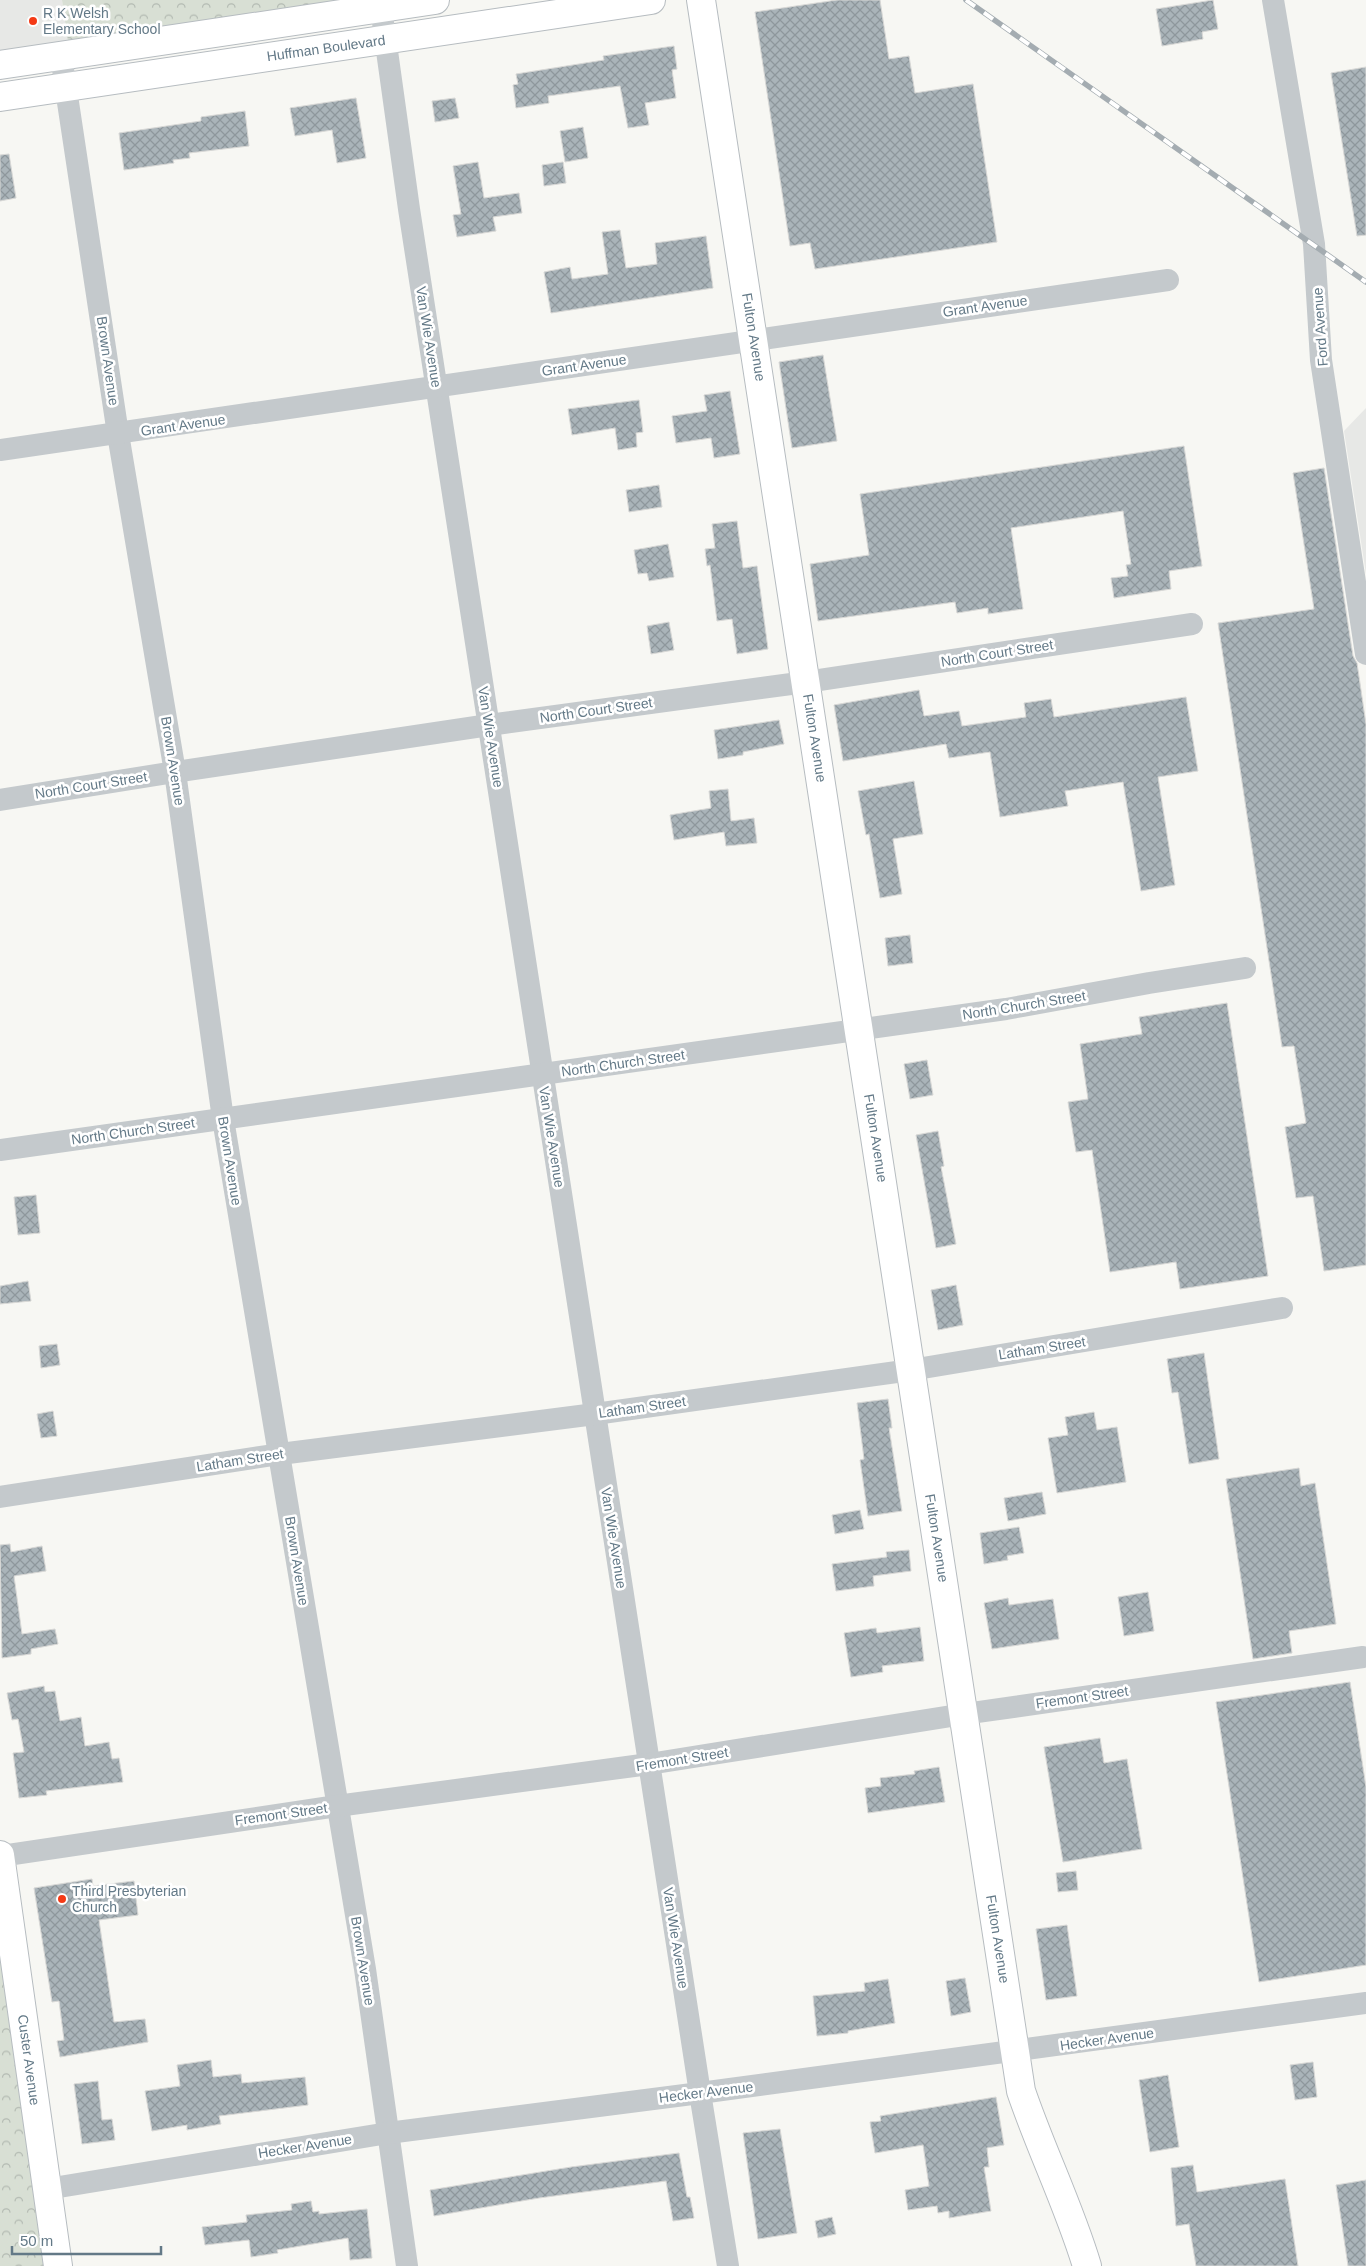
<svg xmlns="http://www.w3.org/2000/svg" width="1366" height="2266" font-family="Helvetica,sans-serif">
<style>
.built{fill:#e7e8e6}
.park{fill:url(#park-crowns)}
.building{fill:url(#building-cross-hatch);stroke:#d8d8d6}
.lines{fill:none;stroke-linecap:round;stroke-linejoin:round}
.secondary-casing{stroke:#b6bcc0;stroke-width:30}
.street{stroke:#c4c9cc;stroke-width:22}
.secondary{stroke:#fff;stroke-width:28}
.rail-casing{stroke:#a4acb1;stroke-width:5.5}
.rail{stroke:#fff;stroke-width:4;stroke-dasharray:11;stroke-linecap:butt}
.poi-dot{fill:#f43a16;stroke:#fff;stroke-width:2}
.labels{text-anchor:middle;stroke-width:5;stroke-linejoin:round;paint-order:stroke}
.poi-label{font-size:14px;fill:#637987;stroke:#fff;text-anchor:start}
.street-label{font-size:14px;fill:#637987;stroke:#fff}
</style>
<defs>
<pattern id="park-crowns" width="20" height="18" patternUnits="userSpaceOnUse" patternTransform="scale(1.25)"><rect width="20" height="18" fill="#d8dfd4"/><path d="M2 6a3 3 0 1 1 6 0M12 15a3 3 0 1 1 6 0" fill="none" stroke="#b3bab2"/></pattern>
<pattern id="building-cross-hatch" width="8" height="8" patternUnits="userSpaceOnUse" patternTransform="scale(1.25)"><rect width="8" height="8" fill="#aab4b9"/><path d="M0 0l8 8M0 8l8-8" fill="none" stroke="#8e979c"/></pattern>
</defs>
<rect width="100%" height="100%" fill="#f7f7f3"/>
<g class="built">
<polygon points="0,0 62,0 68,42 0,53"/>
<polygon points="1366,408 1366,574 1344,431"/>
</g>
<g class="park">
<polygon points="62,0 352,0 68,42"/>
<polygon points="0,1943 48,2266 0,2266"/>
</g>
<g class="building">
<polygon points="837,0 880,0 889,59 909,56 915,93 973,84 997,242 815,269 810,243 790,246 755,12"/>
<polygon points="1213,0 1218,29 1202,32 1203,39 1162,46 1156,9"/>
<polygon points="674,46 677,69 672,70 676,98 645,103 649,125 628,128 620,86 548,96 549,103 516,108 513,85 518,84 516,74 604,60 603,56"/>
<polygon points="1366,67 1366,235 1357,236 1331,73"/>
<polygon points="356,98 366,158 337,163 332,130 295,136 290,108"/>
<polygon points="455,98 459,118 435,122 432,101"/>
<polygon points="245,111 249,146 189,153 190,158 173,160 174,163 124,170 119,133 201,121 201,117"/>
<polygon points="583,127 588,158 565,162 560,131"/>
<polygon points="9,154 16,198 0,201 0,155"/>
<polygon points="478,162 484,198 519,193 522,213 493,217 496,231 457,237 453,215 461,214 453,166"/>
<polygon points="563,162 566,183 544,186 542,165"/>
<polygon points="620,230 626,268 657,264 655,243 706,236 713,288 551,313 544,272 570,267 572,279 608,274 602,232"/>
<polygon points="823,355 837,441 792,448 779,362"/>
<polygon points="730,391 740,454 714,458 711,438 676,443 672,416 707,411 704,395"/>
<polygon points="639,400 643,432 636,433 637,447 618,450 615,428 572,435 568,409"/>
<polygon points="1184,446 1202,566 1169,571 1171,589 1114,598 1111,578 1128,576 1126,565 1131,564 1123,511 1011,528 1023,609 988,614 988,608 957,613 955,602 818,621 810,564 869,555 860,494"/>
<polygon points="1324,468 1353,656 1357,663 1366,724 1366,1265 1324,1271 1313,1196 1296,1198 1285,1127 1306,1123 1294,1046 1282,1047 1218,623 1314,609 1293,473"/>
<polygon points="659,485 662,507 629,512 626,490"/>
<polygon points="737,521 743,568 757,566 768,649 737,654 732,619 717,621 710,565 707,566 705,549 715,548 712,524"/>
<polygon points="668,544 674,577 649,581 647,573 638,574 634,550"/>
<polygon points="669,622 674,650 651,654 647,626"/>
<polygon points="919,690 924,716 959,711 962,726 1026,717 1024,703 1051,699 1054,717 1186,697 1198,771 1158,777 1175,885 1141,891 1123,782 1065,791 1068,806 1000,817 990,752 949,758 946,744 843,761 834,705"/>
<polygon points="779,720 784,744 743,752 743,755 718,759 714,730"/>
<polygon points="914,781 923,834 893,839 902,894 880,898 869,834 866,835 858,791"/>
<polygon points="728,789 731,821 754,818 757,843 726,846 724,832 674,840 670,815 711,808 709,791"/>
<polygon points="910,935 913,963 888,966 885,938"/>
<polygon points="1227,1003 1268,1276 1180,1289 1176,1262 1110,1272 1092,1150 1076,1152 1068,1102 1088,1099 1080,1044 1142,1034 1139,1017"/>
<polygon points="927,1060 933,1095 910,1099 904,1064"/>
<polygon points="938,1131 944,1166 941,1167 956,1244 936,1248 916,1135"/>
<polygon points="36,1195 40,1233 18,1235 14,1197"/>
<polygon points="28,1281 31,1301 0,1304 0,1286"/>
<polygon points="956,1285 963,1325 938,1330 931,1290"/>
<polygon points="57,1344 60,1365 41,1368 39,1346"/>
<polygon points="1204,1353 1219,1459 1189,1464 1178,1392 1172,1393 1167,1359"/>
<polygon points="888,1399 892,1428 889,1428 902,1511 868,1516 860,1460 864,1459 857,1403"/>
<polygon points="53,1411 57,1436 41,1438 37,1414"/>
<polygon points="1094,1412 1097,1430 1117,1427 1126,1482 1057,1493 1048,1438 1068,1435 1065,1417"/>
<polygon points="1299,1468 1301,1486 1315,1483 1336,1624 1289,1631 1292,1653 1253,1659 1226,1479"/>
<polygon points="1042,1492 1046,1514 1008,1521 1004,1498"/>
<polygon points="860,1510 864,1529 835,1534 832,1515"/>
<polygon points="1019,1527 1024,1553 1007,1556 1008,1560 984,1564 980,1533"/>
<polygon points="10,1544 11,1552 42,1546 46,1571 14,1576 22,1634 55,1629 58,1644 31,1649 31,1654 2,1658 0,1545"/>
<polygon points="909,1550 911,1571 873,1576 874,1586 836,1591 832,1564 887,1557 886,1552"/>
<polygon points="1148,1592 1154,1631 1124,1636 1118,1597"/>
<polygon points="1008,1598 1009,1605 1053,1599 1059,1639 992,1649 984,1603"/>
<polygon points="920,1627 924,1661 882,1666 883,1672 851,1677 844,1633 876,1628 877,1633"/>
<polygon points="1350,1682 1366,1787 1366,1965 1259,1982 1216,1702"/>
<polygon points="44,1686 45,1692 55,1691 60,1721 81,1717 85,1746 109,1742 112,1759 119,1758 123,1782 46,1791 47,1795 19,1798 13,1753 24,1752 18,1719 12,1720 7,1693"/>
<polygon points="1100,1738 1104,1763 1127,1759 1142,1849 1063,1862 1044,1747"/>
<polygon points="939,1767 945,1802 868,1813 865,1788 881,1786 880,1778 915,1774 914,1771"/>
<polygon points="1076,1871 1078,1890 1058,1892 1056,1873"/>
<polygon points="92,1879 93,1886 134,1881 138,1915 99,1920 114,2022 145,2019 148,2042 60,2057 57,2041 64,2040 59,2001 52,2002 34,1888"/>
<polygon points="1067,1925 1077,1996 1046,2000 1036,1929"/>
<polygon points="965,1978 971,2012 951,2016 946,1981"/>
<polygon points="888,1979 895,2023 848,2031 848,2033 817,2036 813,1996 865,1991 864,1983"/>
<polygon points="211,2060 213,2077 241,2074 242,2083 305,2077 308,2105 219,2116 221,2124 187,2130 187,2125 152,2131 145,2091 180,2086 177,2065"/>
<polygon points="1313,2062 1317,2097 1295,2100 1290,2065"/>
<polygon points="1168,2075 1179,2147 1150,2152 1139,2080"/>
<polygon points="98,2081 102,2120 112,2119 115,2140 82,2144 74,2084"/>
<polygon points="996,2097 1004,2145 987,2148 989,2167 984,2167 991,2211 949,2218 949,2211 938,2213 937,2206 908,2210 905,2190 929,2186 923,2145 875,2153 870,2122 881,2121 880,2116"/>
<polygon points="780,2129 797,2233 758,2239 743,2133"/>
<polygon points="679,2153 687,2197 690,2197 694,2218 673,2221 666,2181 539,2198 434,2216 430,2190 571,2167"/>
<polygon points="1193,2165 1197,2192 1285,2179 1298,2266 1196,2266 1189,2224 1176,2226 1171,2168"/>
<polygon points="1366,2180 1366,2266 1348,2266 1336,2185"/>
<polygon points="311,2201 313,2212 319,2211 319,2214 367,2209 372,2258 350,2260 348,2238 277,2250 278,2253 251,2257 249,2240 205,2245 202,2227 247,2222 246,2215 292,2210 291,2204"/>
<polygon points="832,2217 836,2234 818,2238 815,2221"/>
</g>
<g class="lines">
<g class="secondary-casing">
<g id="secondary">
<path d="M 701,0 L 1021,2091 C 1041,2150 1069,2206 1087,2266"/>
<polyline points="0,65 435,0"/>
<polyline points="0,97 651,0"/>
<polyline points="0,1855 58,2266"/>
</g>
</g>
<g class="street">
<polyline points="1273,0 1314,244 1321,360 1366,654"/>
<polyline points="381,8 409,209 700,2093 728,2266"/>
<polyline points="61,56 118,434 175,772 223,1119 365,1969 407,2266"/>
<polyline points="0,450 1168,280"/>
<polyline points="0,800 175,772 489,725 806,682 1192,624"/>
<polyline points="0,1150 1006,1009 1149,983 1245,968"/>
<polyline points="0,1497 280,1454 595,1414 911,1370 1282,1308"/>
<polyline points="0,1856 337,1806 649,1764 964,1714 1363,1657"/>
<polyline points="47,2189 388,2133 700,2093 1366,2003"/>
</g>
<use href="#secondary" class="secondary"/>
<g class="rail-casing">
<polyline id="rail" points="966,0 1366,282"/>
</g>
<use href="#rail" class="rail"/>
</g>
<g class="poi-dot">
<circle cx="33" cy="21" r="5"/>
<circle cx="62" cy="1899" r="5"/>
</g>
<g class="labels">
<g class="poi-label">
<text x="43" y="18">R K Welsh<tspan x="43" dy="16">Elementary School</tspan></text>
<text x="72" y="1896">Third Presbyterian<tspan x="72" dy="16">Church</tspan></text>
</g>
<g class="street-label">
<text transform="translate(326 48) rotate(-8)" y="5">Huffman Boulevard</text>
<text transform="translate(985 306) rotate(-8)" y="5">Grant Avenue</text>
<text transform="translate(1320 327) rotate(-94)" y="5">Ford Avenue</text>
<text transform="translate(429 337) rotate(81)" y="5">Van Wie Avenue</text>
<text transform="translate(754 337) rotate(81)" y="5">Fulton Avenue</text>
<text transform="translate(108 361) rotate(82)" y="5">Brown Avenue</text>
<text transform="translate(584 365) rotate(-8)" y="5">Grant Avenue</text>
<text transform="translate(183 425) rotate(-8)" y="5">Grant Avenue</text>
<text transform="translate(997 653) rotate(-9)" y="5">North Court Street</text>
<text transform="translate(596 710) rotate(-8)" y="5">North Court Street</text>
<text transform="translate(491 737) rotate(81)" y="5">Van Wie Avenue</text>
<text transform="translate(815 738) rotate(81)" y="5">Fulton Avenue</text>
<text transform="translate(173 761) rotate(81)" y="5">Brown Avenue</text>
<text transform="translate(91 785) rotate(-9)" y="5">North Court Street</text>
<text transform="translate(1024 1005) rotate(-9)" y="5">North Church Street</text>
<text transform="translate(623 1063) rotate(-8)" y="5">North Church Street</text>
<text transform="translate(133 1131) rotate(-8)" y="5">North Church Street</text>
<text transform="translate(552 1137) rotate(81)" y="5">Van Wie Avenue</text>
<text transform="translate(876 1138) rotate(81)" y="5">Fulton Avenue</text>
<text transform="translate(230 1161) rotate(81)" y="5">Brown Avenue</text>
<text transform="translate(1042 1348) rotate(-9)" y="5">Latham Street</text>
<text transform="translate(642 1407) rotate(-8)" y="5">Latham Street</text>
<text transform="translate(240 1460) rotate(-9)" y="5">Latham Street</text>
<text transform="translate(614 1538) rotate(81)" y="5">Van Wie Avenue</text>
<text transform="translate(937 1538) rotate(81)" y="5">Fulton Avenue</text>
<text transform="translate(297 1561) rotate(81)" y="5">Brown Avenue</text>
<text transform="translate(1082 1697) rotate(-8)" y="5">Fremont Street</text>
<text transform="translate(682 1759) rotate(-9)" y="5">Fremont Street</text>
<text transform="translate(281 1814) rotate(-8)" y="5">Fremont Street</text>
<text transform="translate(676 1938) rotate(81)" y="5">Van Wie Avenue</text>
<text transform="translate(998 1939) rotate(81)" y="5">Fulton Avenue</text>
<text transform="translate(363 1961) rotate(81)" y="5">Brown Avenue</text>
<text transform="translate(1107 2039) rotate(-8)" y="5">Hecker Avenue</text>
<text transform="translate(29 2060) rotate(82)" y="5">Custer Avenue</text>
<text transform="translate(706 2092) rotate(-7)" y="5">Hecker Avenue</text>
<text transform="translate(305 2146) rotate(-9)" y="5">Hecker Avenue</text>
</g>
</g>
<path d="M12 2246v8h149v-8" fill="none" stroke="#637987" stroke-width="2.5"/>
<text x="20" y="2246" font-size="15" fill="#637987" stroke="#ffffff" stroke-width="4" paint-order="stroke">50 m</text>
</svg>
